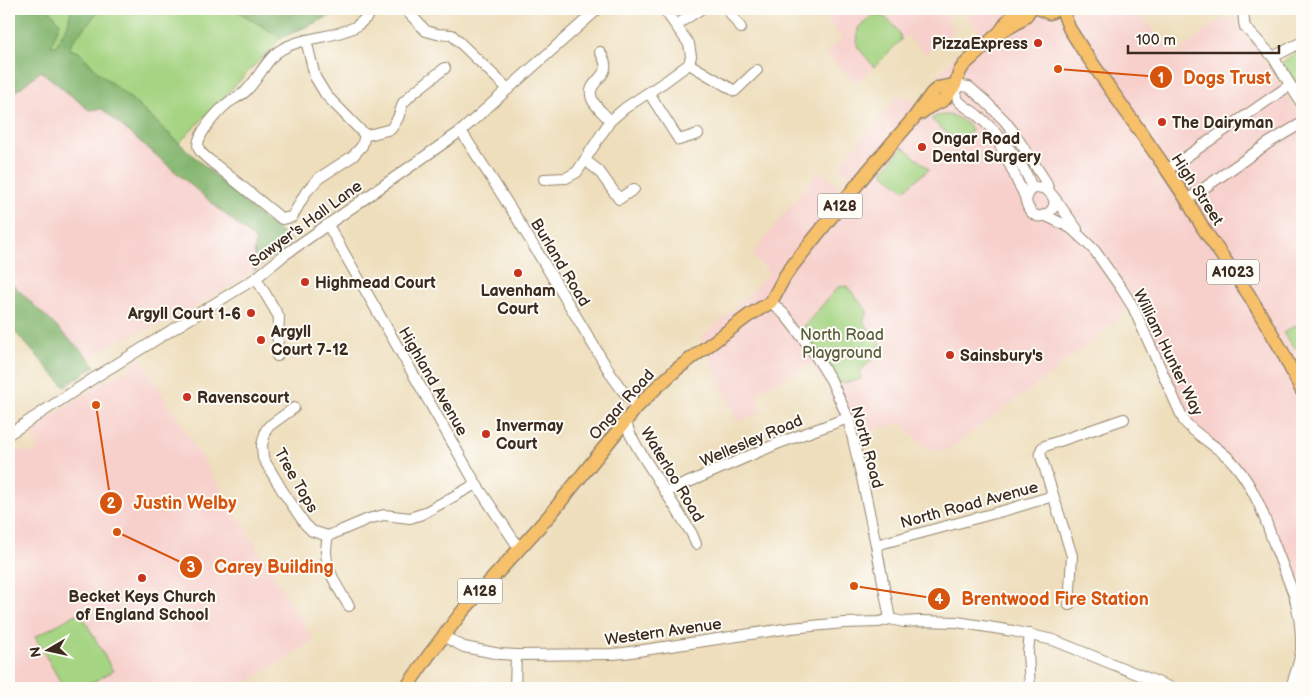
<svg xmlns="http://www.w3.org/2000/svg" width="1311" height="697" font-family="'Balsamiq Sans',sans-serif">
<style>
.built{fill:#f7d0cc}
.green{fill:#a5d482;stroke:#707f50}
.forest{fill:#84b670;stroke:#607047}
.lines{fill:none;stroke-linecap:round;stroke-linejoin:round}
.minor-casing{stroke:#94846d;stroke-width:12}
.major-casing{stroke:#94846d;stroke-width:15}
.minor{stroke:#fff;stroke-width:10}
.major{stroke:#f7c06b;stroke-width:12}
.poi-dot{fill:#c8321e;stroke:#fdfcf7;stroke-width:2}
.labels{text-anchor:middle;stroke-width:4;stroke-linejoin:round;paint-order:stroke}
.shield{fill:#fdfcf7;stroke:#75695f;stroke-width:1}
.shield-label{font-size:15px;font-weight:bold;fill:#3b2a1e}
.poi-label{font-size:16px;font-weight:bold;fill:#3b2a1e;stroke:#fdfcf7;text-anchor:start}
.street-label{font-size:16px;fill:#3b2a1e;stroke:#fdfcf7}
.park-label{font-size:16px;fill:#5b5d3c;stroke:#fdfcf7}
.leader{fill:none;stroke:#d7540e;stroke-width:2}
.callout-dot{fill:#d7540e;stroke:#fdfcf7;stroke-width:2}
.mark-label{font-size:15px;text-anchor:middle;font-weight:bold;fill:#fff}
.callout-label{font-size:18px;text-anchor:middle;font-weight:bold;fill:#d7540e;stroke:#fdfcf7;stroke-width:4;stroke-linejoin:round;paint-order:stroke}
</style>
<rect width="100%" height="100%" fill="#fdfcf7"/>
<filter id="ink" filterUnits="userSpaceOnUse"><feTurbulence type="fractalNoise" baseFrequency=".02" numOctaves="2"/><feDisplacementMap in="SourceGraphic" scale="10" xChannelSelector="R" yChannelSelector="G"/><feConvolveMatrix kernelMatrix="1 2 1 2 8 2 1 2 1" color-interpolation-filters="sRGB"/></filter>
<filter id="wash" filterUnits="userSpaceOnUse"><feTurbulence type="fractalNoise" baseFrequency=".0096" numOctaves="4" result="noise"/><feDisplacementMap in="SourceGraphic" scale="20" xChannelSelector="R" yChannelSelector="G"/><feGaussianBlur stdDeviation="1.12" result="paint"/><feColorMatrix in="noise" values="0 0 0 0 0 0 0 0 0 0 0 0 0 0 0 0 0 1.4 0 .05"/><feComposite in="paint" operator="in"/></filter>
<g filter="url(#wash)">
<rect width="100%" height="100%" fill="#eedebc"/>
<g class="built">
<polygon points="819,9 954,9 946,21 955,31 925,54 907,35 857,83 825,53 843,39"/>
<polygon points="962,9 1138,9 1162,43 1176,54 1215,23 1225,19 1236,19 1302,118 1302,592 1294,595 1274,542 1235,467 1192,431 1132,305 1095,340 1058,367 1053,373 949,449 942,451 934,450 923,446 901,423 848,436 825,386 811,365 757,391 762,412 737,422 700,338 730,313 769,273 752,255 819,170 849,194 858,183 839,166 899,94 912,99 915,103 938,84 937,77 947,64 980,33"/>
<polygon points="36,52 255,240 254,271 180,317 119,340 89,358 9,281 9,78"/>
<polygon points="137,352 314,641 238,688 9,688 9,448 32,453 39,449 33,434 35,429 42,422 116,374 123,371 129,371"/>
</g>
<g class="green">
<polygon points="9,9 346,9 281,38 179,143 131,99 99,73 79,52 34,41"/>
<path d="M 872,15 C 876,15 881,15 884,17 C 891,21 901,33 901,40 L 874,67 L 857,46 L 858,28 Z"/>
<polygon points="1302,48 1302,91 1282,63 1293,54"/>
<path d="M 944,115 C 957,115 964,121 973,130 L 958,143 L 931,119 L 937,116 Z"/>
<polygon points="903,147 929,169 904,190 882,172"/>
<polygon points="847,286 868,312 863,321 884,348 860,371 861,379 845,383 831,380 799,332 838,287"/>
<polygon points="1302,322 1302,349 1293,347 1283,333"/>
<polygon points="80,612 113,671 83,688 64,688 35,637"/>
</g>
<g class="forest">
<polygon points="9,9 49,9 60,23 51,45 56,46 68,24 71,9 101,9 72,42 69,49 79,52 99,73 131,99 258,215 292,241 254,271 255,240 253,238 102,109 89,110 41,71 9,97"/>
<polygon points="231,9 339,9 338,12 281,38 234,9"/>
<polygon points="9,281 89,358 95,366 65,387 9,325"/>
</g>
</g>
<g filter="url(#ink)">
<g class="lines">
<g class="minor-casing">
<g id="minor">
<path d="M 375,9 C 368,15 363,22 355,27 C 331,39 302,36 279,51 C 267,58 256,83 245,92 C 240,96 234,99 229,102 C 220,109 193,137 199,149 C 201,154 208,159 212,162 L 282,219 L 292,217 L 306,192 L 319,178 L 353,156 L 362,146 L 365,135 L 372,134 L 391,129 L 398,118 L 403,103 L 413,93 L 445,68"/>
<polyline points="405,9 426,31 437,34 452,35 508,89"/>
<polyline points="727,9 741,28"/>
<polyline points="1243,9 1244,22 1245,27 1273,57 1302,104"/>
<polyline points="676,25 701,9"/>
<polyline points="306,40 315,77 326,95 365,135"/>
<path d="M 600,52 C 618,78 584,79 592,99 C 595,107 605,114 610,121"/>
<polyline points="1273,57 1302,42"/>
<polyline points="689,64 735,91 757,70"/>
<polyline points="649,93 679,140 698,134"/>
<polyline points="461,131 515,215 612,376 622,390 637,407"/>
<path d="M 1000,145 C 1006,157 1013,170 1018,183 C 1021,188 1025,195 1026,201 C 1028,211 1036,221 1047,214 C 1070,200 1032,170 1026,201"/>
<polyline points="585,160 599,171 619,199 634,189"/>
<polyline points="1167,170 1290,85"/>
<polyline points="544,179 566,178 577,172 610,121 625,108 666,81 689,64 691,56 689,44 664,9"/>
<path d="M 1031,190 C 1032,171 992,127 977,115 C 972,110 962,106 958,100 C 956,96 956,89 955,85 L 969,87 L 985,101 L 1004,120 L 1012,130 L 1035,165 L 1046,182 L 1049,191"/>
<polyline points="1053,196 1077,229"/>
<polyline points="1187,200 1270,142 1302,123"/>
<path d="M 1044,215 L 1065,225 L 1072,229 L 1086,242 L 1095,251 L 1121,288 L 1133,307 L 1184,421 C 1199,439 1221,447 1236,466 C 1254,488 1264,515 1273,541 C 1280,559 1287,577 1294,595 C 1299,613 1302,632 1301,650 C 1300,663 1294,676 1291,688"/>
<polyline points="328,225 476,484 519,548"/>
<polyline points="256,278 279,317 277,356"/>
<polyline points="771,302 786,316 812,350 831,380 848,418 862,478 876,545 890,619"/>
<polyline points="294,408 269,426 266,430 262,445 263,458 282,490 305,524 312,531 328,536"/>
<polyline points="625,420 630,434 639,450 692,534 696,544"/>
<polyline points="9,434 94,378 256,278 283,256 461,131 598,9"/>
<polyline points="666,492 779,443 848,418"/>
<polyline points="876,545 1010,509 1053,496"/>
<polyline points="1069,605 1072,556 1040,453 1042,448 1045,446 1124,419"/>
<path d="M 349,606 C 339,590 327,572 326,552 C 326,547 327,541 328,536 L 368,519 L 384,515 L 410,518 L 422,514 L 476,484"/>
<polyline points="1030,634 1028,652 1030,688"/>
<polyline points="443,636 464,647 500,654 516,655 612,654 624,653 791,628 844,623 879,622 890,619 904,622 919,621 957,622 1013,631 1053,640 1172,688"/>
<polyline points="515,688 516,655"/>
</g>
</g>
<g class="major-casing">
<g id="major">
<polyline points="1040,9 1049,13 1059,9"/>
<polyline points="1062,9 1069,28 1083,50 1167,170 1187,200 1203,228 1249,295 1281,349 1302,391"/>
<path d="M 1004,30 C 1014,25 1026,19 1030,9"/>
<polyline points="921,113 929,107 944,100 955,85 960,71 964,65 1000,32 1009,19 1020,9"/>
<polyline points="406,688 429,655 462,612 549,516 637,407 656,388 677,369 748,316 771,302 785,276 793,265 868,171 913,119 932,93 938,88 955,85"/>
</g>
</g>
<use href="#minor" class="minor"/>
<use href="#major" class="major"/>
</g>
</g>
<g class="poi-dot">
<circle cx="1038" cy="43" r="5"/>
<circle cx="1162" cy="122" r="5"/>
<circle cx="922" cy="147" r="5"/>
<circle cx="518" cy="273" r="5"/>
<circle cx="305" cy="282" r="5"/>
<circle cx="251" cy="313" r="5"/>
<circle cx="261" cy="340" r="5"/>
<circle cx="950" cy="355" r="5"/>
<circle cx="187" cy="397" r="5"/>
<circle cx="486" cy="434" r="5"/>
<circle cx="142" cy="578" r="5"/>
</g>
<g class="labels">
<g class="shield">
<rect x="817.5" y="193.5" width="45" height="25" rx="4"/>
<rect x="1207" y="259.5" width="52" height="25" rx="4"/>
<rect x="457.5" y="578.5" width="45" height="25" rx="4"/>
</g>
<g class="shield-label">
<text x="840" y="211">A128</text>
<text x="1233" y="277">A1023</text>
<text x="480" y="596">A128</text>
</g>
<g class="poi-label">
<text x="1028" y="49" text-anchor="end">PizzaExpress</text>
<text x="1172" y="128">The Dairyman</text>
<text x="932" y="144">Ongar Road<tspan x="932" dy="18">Dental Surgery</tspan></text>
<text x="315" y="288">Highmead Court</text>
<text x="518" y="296" text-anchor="middle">Lavenham<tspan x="518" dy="18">Court</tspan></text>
<text x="241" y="319" text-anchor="end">Argyll Court 1-6</text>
<text x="271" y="337">Argyll<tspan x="271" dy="18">Court 7-12</tspan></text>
<text x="960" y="361">Sainsbury's</text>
<text x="197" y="403">Ravenscourt</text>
<text x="496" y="431">Invermay<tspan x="496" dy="18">Court</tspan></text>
<text x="142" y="602" text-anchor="middle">Becket Keys Church<tspan x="142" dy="18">of England School</tspan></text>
</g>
<g class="street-label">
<text transform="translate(1198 189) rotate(57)" y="6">High Street</text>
<text transform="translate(305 223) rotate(-36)" y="6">Sawyer's Hall Lane</text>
<text transform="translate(561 262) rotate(59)" y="6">Burland Road</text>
<text transform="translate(1169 352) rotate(64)" y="6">William Hunter Way</text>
<text transform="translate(434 381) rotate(60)" y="6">Highland Avenue</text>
<text transform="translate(621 404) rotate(-48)" y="6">Ongar Road</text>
<text transform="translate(751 440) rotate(-23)" y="6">Wellesley Road</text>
<text transform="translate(868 447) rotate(75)" y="6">North Road</text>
<text transform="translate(673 474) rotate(59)" y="6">Waterloo Road</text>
<text transform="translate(297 480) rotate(60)" y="6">Tree Tops</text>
<text transform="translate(969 504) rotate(-15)" y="6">North Road Avenue</text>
<text transform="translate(663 631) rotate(-8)" y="6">Western Avenue</text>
</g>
<g class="park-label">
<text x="842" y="340">North Road<tspan x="842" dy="18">Playground</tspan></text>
</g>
</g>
<path class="leader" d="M1058 69L1161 77M96 405L111 503M117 532L191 567M854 586L939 599"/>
<g class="callout-dot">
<circle cx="1058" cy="69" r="5"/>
<circle cx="96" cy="405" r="5"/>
<circle cx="117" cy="532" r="5"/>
<circle cx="854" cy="586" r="5"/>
<circle cx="1161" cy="77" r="12"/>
<circle cx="111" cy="503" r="12"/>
<circle cx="191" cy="567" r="12"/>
<circle cx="939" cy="599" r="12"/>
</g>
<g class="mark-label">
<text x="1161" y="83">1</text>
<text x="111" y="508">2</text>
<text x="191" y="572">3</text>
<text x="939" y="604">4</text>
</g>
<g class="callout-label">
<text x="1227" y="84">Dogs Trust</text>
<text x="185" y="509">Justin Welby</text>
<text x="274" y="573">Carey Building</text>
<text x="1055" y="605">Brentwood Fire Station</text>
</g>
<rect width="1311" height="697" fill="none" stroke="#fdfcf7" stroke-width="30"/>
<g transform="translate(48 650) rotate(261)" stroke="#fdfcf7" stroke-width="4" paint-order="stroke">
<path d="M0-4L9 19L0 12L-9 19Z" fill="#3b2a1e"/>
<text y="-8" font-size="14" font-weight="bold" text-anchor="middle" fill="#3b2a1e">N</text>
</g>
<path d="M1128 45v8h151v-8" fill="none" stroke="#3b2a1e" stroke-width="2.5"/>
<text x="1136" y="45" font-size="15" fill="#3b2a1e" stroke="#fdfcf7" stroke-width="4" paint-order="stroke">100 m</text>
</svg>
